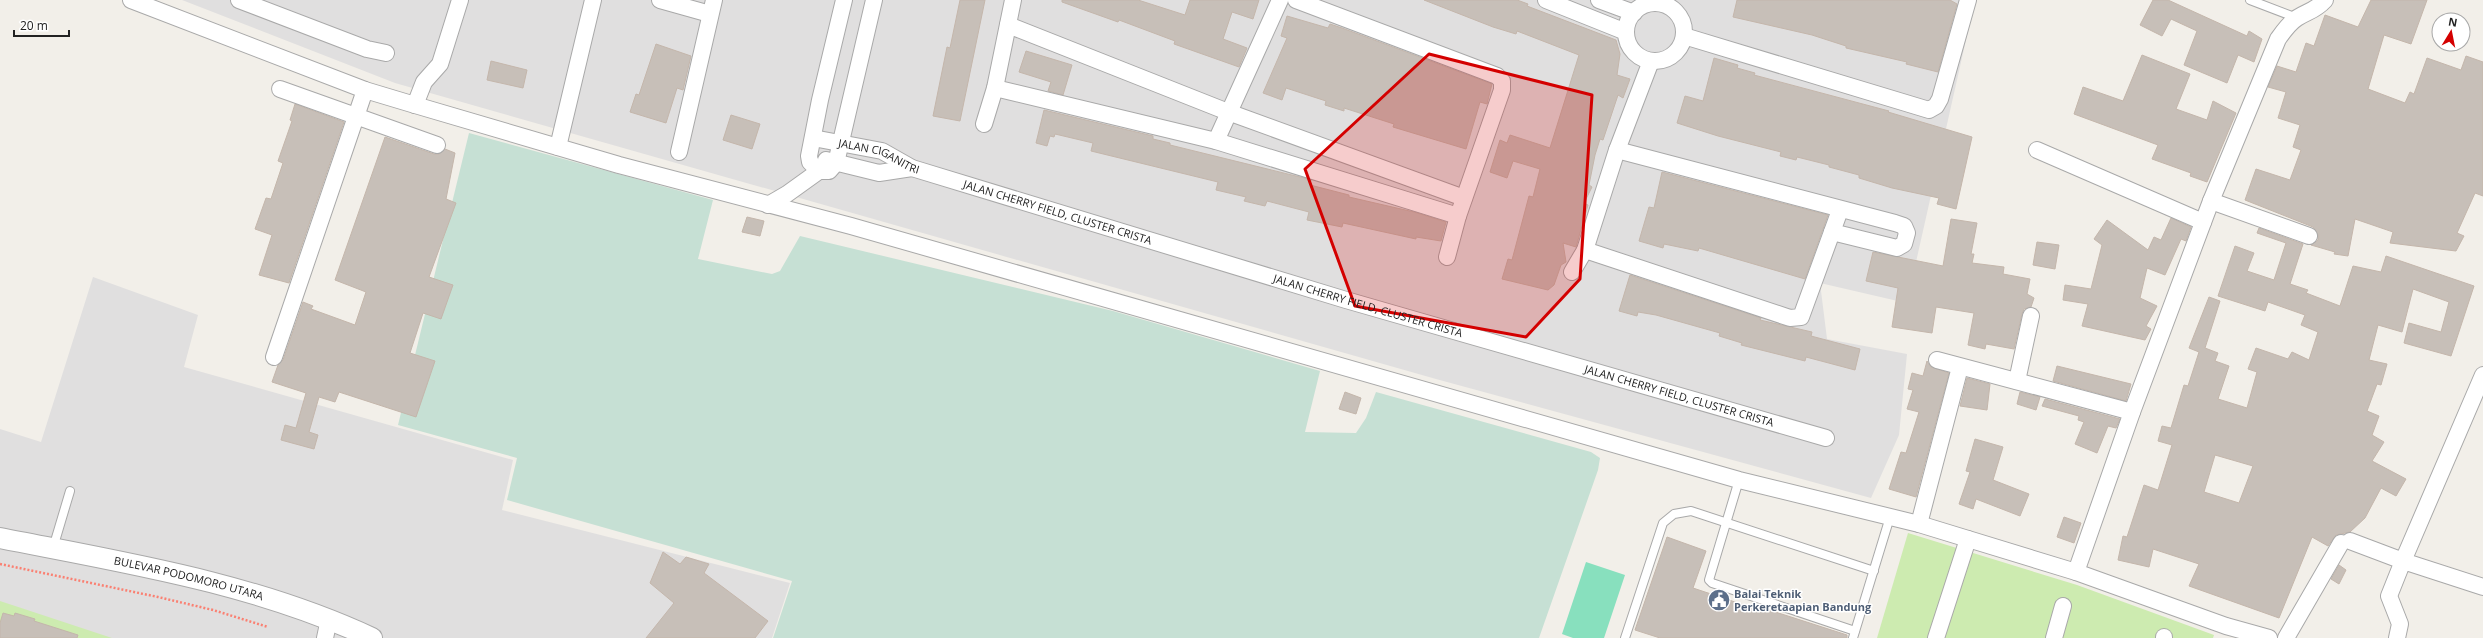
<svg xmlns="http://www.w3.org/2000/svg" width="2483" height="638" font-family="'Open Sans',sans-serif">
<style>
.residential{fill:#e0dfdf}
.grass{fill:#cdebb0}
.wetland{fill:#c6e0d4}
.pitch{fill:#88e0be}
.building{fill:#c7bfb8;stroke:#c4b6ab;fill-rule:evenodd}
.lines{fill:none;stroke-linecap:round;stroke-linejoin:round}
.service-casing{stroke:#a9a9a9;stroke-width:10}
.minor-casing{stroke:#a9a9a9;stroke-width:18}
.tertiary-casing{stroke:#a9a9a9;stroke-width:22}
.path{stroke:#fa8072;stroke-width:2.5;stroke-dasharray:2 2;stroke-linecap:butt}
.service{stroke:#fff;stroke-width:8}
.minor{stroke:#fff;stroke-width:16}
.tertiary{stroke:#fff;stroke-width:20}
.marked{fill:#d40000;fill-opacity:0.2;stroke:#d40000;stroke-width:3;stroke-linejoin:round}
.labels{text-anchor:middle;stroke-width:3;stroke-linejoin:round;paint-order:stroke}
.street-label{font-size:11px;fill:#222;stroke:#fff}
.service-label{font-size:11px;font-weight:bold;fill:#4e5e75;stroke:#fff;text-anchor:start}
</style>
<rect width="100%" height="100%" fill="#f2efe9"/>
<g class="residential">
<polygon points="182,0 1975,0 1916,262 1915,305 1820,283 1827,339 1907,354 1899,435 1871,498 1436,379 395,83"/>
<polygon points="93,277 198,315 184,367 513,460 502,510 790,583 772,638 0,638 0,429 41,442"/>
</g>
<g class="grass">
<polygon points="1908,533 2077,585 2214,635 2213,638 1877,638"/>
<polygon points="0,601 112,638 0,638"/>
</g>
<polygon class="wetland" points="469,133 713,200 698,259 772,274 780,271 800,236 1113,311 1320,371 1305,432 1356,433 1366,418 1376,392 1591,452 1600,458 1598,470 1539,638 773,638 792,581 507,500 517,458 398,425"/>
<polygon class="pitch" points="1586,562 1625,575 1604,638 1573,638 1562,634"/>
<g class="building">
<polygon points="960,0 985,0 960,121 933,116 947,47 950,48"/>
<polygon points="1062,0 1138,0 1185,15 1190,0 1259,0 1253,19 1232,12 1223,39 1247,48 1239,67 1174,44 1175,41 1119,20 1118,22 1062,2"/>
<polygon points="1424,0 1517,0 1528,4 1527,6 1616,40 1620,54 1617,75 1630,79 1623,98 1618,95 1603,140 1600,139 1595,155 1589,185 1592,187 1584,203 1588,205 1576,247 1563,243 1566,262 1561,265 1554,285 1548,290 1502,279 1508,259 1512,260 1529,196 1533,197 1540,169 1513,161 1507,178 1490,172 1500,140 1507,143 1510,135 1550,148 1579,55 1517,31 1516,34 1493,27"/>
<polygon points="1737,0 1950,0 1957,4 1938,72 1906,64 1907,62 1846,48 1846,46 1812,35 1733,17"/>
<polygon points="2153,0 2168,0 2247,36 2249,31 2262,39 2254,62 2238,55 2227,83 2184,65 2197,31 2171,19 2162,36 2140,25"/>
<polygon points="2371,0 2427,0 2411,44 2384,35 2368,89 2405,103 2410,92 2414,94 2427,58 2461,70 2466,56 2483,62 2483,196 2475,193 2457,233 2464,236 2456,251 2390,243 2393,232 2355,219 2348,256 2334,254 2335,252 2311,245 2318,240 2318,235 2313,227 2245,200 2256,169 2290,180 2301,150 2293,147 2300,125 2278,118 2286,92 2268,87 2277,66 2296,72 2306,43 2314,46 2325,15 2358,27"/>
<polygon points="1287,16 1328,28 1330,24 1342,28 1492,84 1487,104 1480,102 1466,149 1393,127 1394,124 1344,108 1344,111 1325,105 1326,101 1286,88 1282,100 1263,93 1287,38 1281,36"/>
<polygon points="656,44 691,56 683,90 677,88 666,123 630,112 636,94 639,95"/>
<polygon points="1026,51 1072,65 1063,95 1048,91 1051,82 1019,72"/>
<polygon points="2142,55 2190,74 2176,109 2207,120 2213,101 2236,113 2207,182 2190,176 2191,173 2152,159 2158,145 2074,114 2083,87 2123,101"/>
<polygon points="1714,58 1738,65 1737,68 1755,73 1754,75 1889,111 1888,112 1972,137 1956,209 1937,204 1939,198 1892,188 1859,178 1859,175 1829,167 1829,165 1797,157 1796,160 1780,156 1781,152 1718,136 1677,123 1685,96 1703,101"/>
<polygon points="491,61 527,70 523,88 487,80"/>
<polygon points="295,104 344,122 289,283 259,275 272,235 255,229 266,198 271,199 283,163 278,161 292,121 290,120"/>
<polygon points="1044,110 1153,136 1153,139 1170,143 1170,145 1304,178 1311,180 1310,185 1349,195 1349,197 1414,212 1446,222 1441,241 1416,237 1416,239 1343,223 1342,227 1307,220 1309,212 1267,201 1265,206 1244,201 1246,197 1216,190 1218,182 1091,151 1093,143 1055,134 1054,137 1050,136 1047,146 1036,143"/>
<polygon points="731,115 760,124 752,149 723,140"/>
<polygon points="385,137 434,154 439,154 445,149 455,153 446,199 456,203 429,277 453,285 441,319 423,313 410,353 435,361 416,417 339,392 335,402 319,397 309,432 318,435 314,449 281,440 285,425 296,428 306,393 272,382 278,365 283,360 303,302 313,306 311,309 355,325 366,292 335,280"/>
<polygon points="1662,172 1828,215 1805,279 1699,248 1698,251 1664,244 1663,248 1639,241 1649,207 1654,208"/>
<polygon points="747,217 764,221 760,236 742,232"/>
<polygon points="2171,218 2191,227 2186,241 2181,239 2165,275 2147,268 2140,298 2157,306 2146,326 2151,329 2145,340 2082,326 2088,304 2063,300 2065,285 2091,289 2102,245 2094,239 2107,220 2148,250 2154,237 2161,240"/>
<polygon points="1951,219 1977,223 1971,254 1974,254 1972,263 2004,267 2003,274 2030,279 2027,294 2034,298 2031,307 2024,309 2022,314 2014,349 1986,344 1985,349 1968,345 1974,313 1936,307 1932,333 1892,327 1898,288 1866,281 1873,252 1943,266"/>
<path d="M 2259,228 L 2303,244 L 2290,284 L 2308,290 L 2306,293 L 2340,306 L 2353,266 L 2381,272 L 2386,256 L 2474,286 L 2451,356 L 2404,343 L 2409,323 L 2441,332 L 2449,302 L 2413,289 L 2402,332 L 2378,325 L 2369,360 L 2387,364 L 2381,385 L 2377,384 L 2367,411 L 2379,416 L 2372,435 L 2384,442 L 2372,461 L 2406,479 L 2396,496 L 2381,488 L 2365,518 L 2350,532 L 2336,535 L 2328,546 L 2312,537 L 2279,618 L 2189,586 L 2199,564 L 2153,549 L 2149,567 L 2118,560 L 2123,536 L 2127,537 L 2144,485 L 2158,490 L 2172,445 L 2158,441 L 2162,426 L 2171,428 L 2184,385 L 2188,386 L 2199,352 L 2189,348 L 2209,297 L 2220,301 L 2205,348 L 2218,353 L 2215,361 L 2229,366 L 2218,399 L 2247,408 L 2257,372 L 2248,369 L 2256,348 L 2288,359 L 2292,352 L 2309,360 L 2318,332 L 2301,325 L 2305,315 L 2268,302 L 2265,311 L 2218,296 L 2235,246 L 2254,253 L 2247,271 L 2274,280 L 2286,243 L 2257,233 ZM 2215,455 L 2253,466 L 2239,503 L 2204,492 Z"/>
<polygon points="2037,242 2059,245 2055,269 2033,265"/>
<polygon points="1630,275 1761,318 1760,320 1812,332 1811,336 1860,349 1855,370 1806,357 1805,361 1741,345 1742,343 1719,336 1720,333 1656,315 1638,312 1637,316 1619,311"/>
<polygon points="1927,361 1931,367 1949,373 1916,497 1889,489 1901,452 1906,453 1919,412 1907,409 1913,390 1908,389 1912,373 1923,376"/>
<polygon points="2057,366 2131,384 2126,401 2053,381"/>
<polygon points="1967,378 1990,384 1987,410 1960,406"/>
<polygon points="1345,392 1361,398 1356,414 1339,409"/>
<polygon points="2020,392 2040,397 2036,410 2017,404"/>
<polygon points="2045,399 2120,419 2116,428 2108,426 2097,453 2075,444 2084,422 2078,420 2079,416 2042,406"/>
<polygon points="1975,439 2003,447 1993,480 2029,494 2020,516 1976,499 1973,509 1959,504 1970,472 1966,471"/>
<polygon points="2064,517 2081,523 2074,543 2057,537"/>
<polygon points="1667,537 1706,551 1693,588 1765,612 1766,609 1847,635 1847,638 1660,638 1635,630"/>
<polygon points="663,552 680,564 686,557 709,564 704,573 768,621 755,638 646,638 674,603 650,583"/>
<polygon points="2339,565 2346,570 2339,584 2331,579"/>
<polygon points="3,613 14,616 15,613 35,619 34,621 78,635 77,638 0,638 0,623"/>
</g>
<g class="lines">
<g class="service-casing">
<g id="service">
<polyline points="2250,0 2297,18"/>
<polyline points="1739,480 1709,580 1712,583 1855,631"/>
<polyline points="53,548 70,491"/>
<polyline points="1625,638 1663,523 1674,514 1691,511 1874,571"/>
<polyline points="1853,638 1890,517"/>
</g>
</g>
<g class="minor-casing">
<g id="minor">
<polyline points="131,0 365,90 415,105 619,165 851,226 1739,480 1919,524 2076,572 2226,626 2269,638"/>
<polyline points="239,0 367,49 386,53"/>
<polyline points="660,0 710,14"/>
<polyline points="844,0 820,100 809,156 810,162 819,171 829,171 836,163 874,0"/>
<polyline points="1296,0 1497,76 1502,81 1502,90 1458,216 1447,257"/>
<polyline points="1546,0 1626,32"/>
<polyline points="1599,0 1634,13"/>
<circle cx="1655" cy="32" r="29"/>
<polyline points="1008,25 1228,112 1464,198"/>
<polyline points="1684,36 1929,110 1936,106 1940,99 1968,0"/>
<polyline points="995,88 1216,141 1458,216"/>
<polyline points="280,89 437,145"/>
<polyline points="415,105 424,82 440,64 460,0"/>
<polyline points="984,124 995,88 1013,0"/>
<path id="s1" d="M 813,138 L 882,151 L 912,168 L 1346,300 L 1826,438"/>
<polyline points="1216,141 1280,0"/>
<polyline points="558,147 593,0"/>
<polyline points="1617,150 1895,223 1904,226 1907,233 1904,244 1897,248 1832,232"/>
<polyline points="2037,150 2203,222"/>
<polyline points="679,152 714,0"/>
<polyline points="826,160 879,173 912,168"/>
<polyline points="2211,201 2309,236"/>
<polyline points="768,205 787,194 819,171"/>
<polyline points="1585,250 1790,318 1801,317 1840,210"/>
<polyline points="1572,272 1585,250 1617,150 1651,61"/>
<polyline points="274,357 365,90"/>
<polyline points="1937,360 2132,412"/>
<polyline points="2017,381 2031,316"/>
<polyline points="1919,524 1960,367"/>
<polyline points="2350,541 2403,561 2483,375"/>
<path d="M 2076,572 L 2132,412 L 2211,201 L 2278,39 C 2283,32 2289,23 2297,18 C 2308,11 2315,11 2325,0"/>
<polyline points="325,638 329,619"/>
<polyline points="1936,638 1968,539"/>
<polyline points="2054,638 2063,606"/>
<polyline points="2164,638 2164,637"/>
<polyline points="2286,638 2341,543"/>
<polyline points="2397,638 2400,624 2389,596 2403,561 2483,587"/>
</g>
</g>
<g class="tertiary-casing">
<g id="tertiary">
<path id="s2" d="M 0,538 C 127,563 254,583 372,638"/>
</g>
</g>
<polyline class="path" points="0,564 158,597 213,610 268,627"/>
<use href="#service" class="service"/>
<use href="#minor" class="minor"/>
<use href="#tertiary" class="tertiary"/>
</g>
<path class="marked" d="M 1429,54 L 1592,95 L 1580,279 L 1526,337 L 1355,306 L 1305,169 Z"/>
<defs>
<g id="civic-disc" transform="scale(1.15)"><circle r="9.5" fill="#5c6f8a" stroke="#fff"/><path d="M-.6-6.5H3V-4.5H.6V-3L4-1V1h2V6H-6V1h2V-1L-.6-3ZM-1.2 2.5V6h2.4V2.5Z" fill="#fff"/></g>
</defs>
<g fill-rule="evenodd">
<use href="#civic-disc" x="1719" y="600"/>
</g>
<g class="labels">
<g class="street-label">
<text dy="4" stroke="none"><textPath href="#s1" startOffset="69">JALAN CIGANITRI</textPath></text>
<text dy="4" stroke="none"><textPath href="#s1" startOffset="257">JALAN CHERRY FIELD, CLUSTER CRISTA</textPath></text>
<text dy="4" stroke="none"><textPath href="#s1" startOffset="581">JALAN CHERRY FIELD, CLUSTER CRISTA</textPath></text>
<text dy="4" stroke="none"><textPath href="#s1" startOffset="905">JALAN CHERRY FIELD, CLUSTER CRISTA</textPath></text>
<text dy="4" stroke="none"><textPath href="#s2" startOffset="193">BULEVAR PODOMORO UTARA</textPath></text>
</g>
<g class="service-label">
<text x="1734" y="598">Balai Teknik<tspan x="1734" dy="13">Perkeretaapian Bandung</tspan></text>
</g>
</g>
<g transform="translate(2451 32) rotate(10)"><circle r="19" fill="#ffffff" stroke="#a7a7a7"/>
<path d="M0-3L7 15L0 10L-7 15Z" fill="#d40000"/>
<text y="-6" font-size="11" font-weight="bold" text-anchor="middle" fill="#222222">N</text>
</g>
<path d="M14 30v6h55v-6" fill="none" stroke="#222222" stroke-width="2"/>
<text x="20" y="30" font-size="12" fill="#222222" stroke="#ffffff" stroke-width="3" paint-order="stroke">20 m</text>
</svg>
